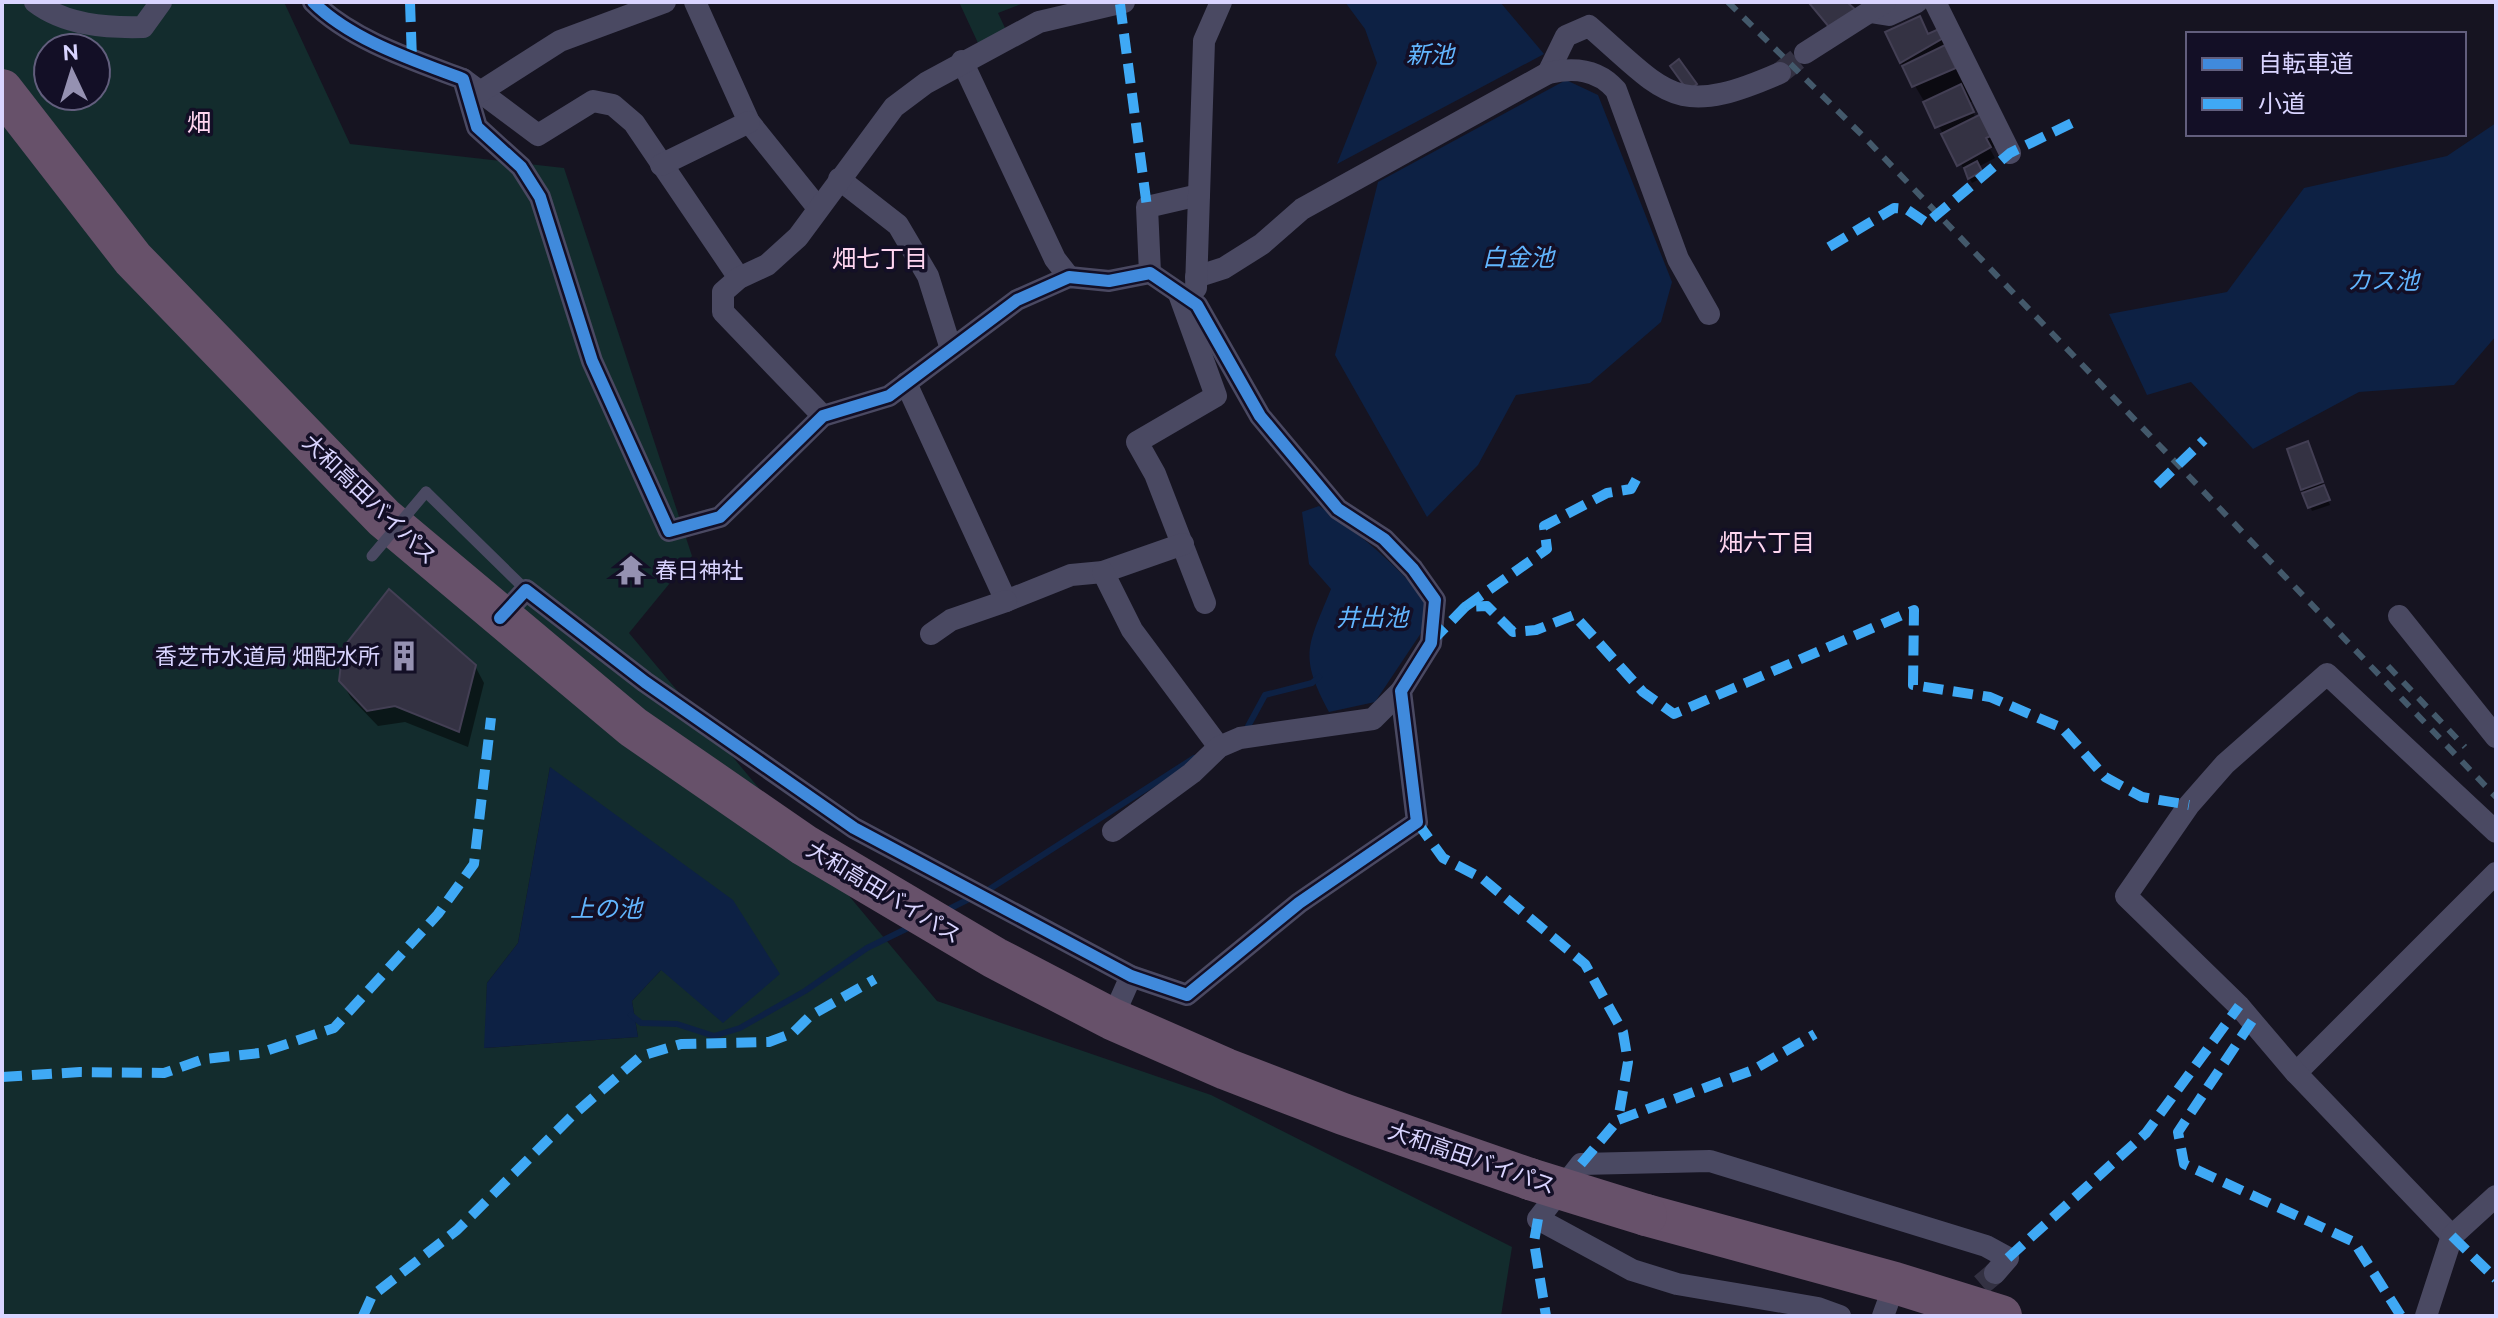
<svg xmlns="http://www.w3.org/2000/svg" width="2498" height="1318" font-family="Ubuntu,'Noto Sans JP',sans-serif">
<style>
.green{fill:#132c2d;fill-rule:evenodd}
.water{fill:#0d2144}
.shadow{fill:#0007}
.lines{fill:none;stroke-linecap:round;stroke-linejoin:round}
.stream{stroke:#0d2144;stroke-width:6}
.building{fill:#343243;stroke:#433f54;stroke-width:2}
.street-tunnel{stroke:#333142;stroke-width:22;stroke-dasharray:22 11;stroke-linecap:butt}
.lane{stroke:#4a4962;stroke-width:11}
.street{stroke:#4a4962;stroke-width:22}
.highway{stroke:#67516a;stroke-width:42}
.rail{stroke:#43596b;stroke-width:6;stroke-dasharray:12 10;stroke-linecap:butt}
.lane-bridge{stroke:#4a4962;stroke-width:11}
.highway-bridge{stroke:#67516a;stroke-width:42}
.quiet{stroke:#3fa9f5;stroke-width:10;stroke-dasharray:20 10;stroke-linecap:butt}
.cycleway-casing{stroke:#130f26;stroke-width:17}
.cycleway{stroke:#408adc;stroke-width:12}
.labels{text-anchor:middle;stroke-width:7;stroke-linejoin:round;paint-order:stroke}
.street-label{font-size:22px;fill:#d9d4ff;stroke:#130f26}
.poi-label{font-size:22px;fill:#d9d4ff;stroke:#130f26;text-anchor:start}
.water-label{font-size:24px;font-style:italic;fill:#62b6ff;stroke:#130f26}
.neighbourhood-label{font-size:24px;fill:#ffd6f0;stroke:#130f26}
</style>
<rect width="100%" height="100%" fill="#161421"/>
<g class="green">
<path d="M 2,2 L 284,2 L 350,144 L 564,168 L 692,556 L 629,633 L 937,1001 L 1211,1095 L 1512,1247 L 1501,1316 L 2,1316 ZM 48,48 L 96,48 L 96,96 L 48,96 ZM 550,767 L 661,970 L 632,1001 L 638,1037 L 485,1048 L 487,983 L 518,943 Z"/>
<polygon points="959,2 1026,2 998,13 1006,30 978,43"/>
</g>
<g class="water">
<polygon points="1345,2 1500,2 1544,54 1337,164 1377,63 1365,29"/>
<polygon points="1566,80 1598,95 1672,282 1661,322 1590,383 1516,395 1478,465 1427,517 1335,355 1378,182"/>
<polygon points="2496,123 2496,336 2454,385 2359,392 2253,449 2191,382 2147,395 2109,314 2227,292 2304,188 2447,156"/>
<path d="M 1319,506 C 1360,534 1395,563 1427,602 L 1427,624 L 1375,702 L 1329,712 C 1298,655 1308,646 1331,589 L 1309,564 L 1302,512 Z"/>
<polygon points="550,767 733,900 780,974 723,1023 661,970 632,1001 638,1037 484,1048 487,983 518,943"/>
</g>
<g class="shadow">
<polygon points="1940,31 1973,101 1969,103 1976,119 1997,146 1990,149 1995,158 1978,167 1983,177 1972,183 1901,62 1928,36"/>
<polygon points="2308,444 2330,505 2312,511 2303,489"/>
<polygon points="475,666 484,683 468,747 405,722 378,726 351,698 341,681"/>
</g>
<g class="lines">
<g class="stream">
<polyline points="1246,730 1265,695 1312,683 1319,677"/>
<polyline points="985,892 1194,758"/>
<polyline points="945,911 971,898"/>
<polyline points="631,1015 641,1023 677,1024 714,1036 740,1028 805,991 867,948 910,927"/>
</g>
</g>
<g class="building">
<polygon points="1847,2 1858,12 1829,27 1809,3"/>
<polygon points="1920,16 1928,34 1941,28 1945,37 1900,63 1885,32"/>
<polygon points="1945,45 1956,68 1912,87 1902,66"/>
<polygon points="1679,59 1697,84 1688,91 1670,66"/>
<polygon points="1961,84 1974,112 1935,128 1923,102"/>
<polygon points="1981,114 1993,135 1986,138 1991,147 1957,166 1941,134"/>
<polygon points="1977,161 1982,171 1968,179 1964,168"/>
<polygon points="2308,441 2323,482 2301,490 2287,449"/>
<polygon points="2324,485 2330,500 2308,508 2302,493"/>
<polygon points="389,589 476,665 459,732 395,706 367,711 339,681 343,648"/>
</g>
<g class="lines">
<g class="street-tunnel">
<polyline points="1780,73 1805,53"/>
<polyline points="1956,1306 1995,1273"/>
</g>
<polyline class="lane" points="426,492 526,590"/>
<g class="street">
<path d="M 35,2 C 65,25 106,28 143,27 L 161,2"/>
<path d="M 313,2 C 351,40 413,60 463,79 L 477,127 L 521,167 L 540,197 L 592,361 L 669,531 L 720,517 L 823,416 L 889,396 L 1017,300 L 1069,277 L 1109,281 L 1150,273 L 1197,305 L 1260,416 L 1338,509 L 1384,539 L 1413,569 L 1435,600 L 1431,643 L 1401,691 L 1417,822 L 1299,903 L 1187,995 L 1131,976 L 854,828 L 645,682 L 526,590 L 500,618"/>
<polyline points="695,2 749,122 818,208"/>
<polyline points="1935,2 2010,153"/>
<polyline points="1870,12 1889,15 1917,2"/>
<polyline points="1805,53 1885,2"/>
<polyline points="962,61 1055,259 1069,277"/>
<path d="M 1548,73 L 1566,36 L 1589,26 C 1668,95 1675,119 1780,73"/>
<polyline points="463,79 538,135 593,101 613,105 634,123 739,278"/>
<polyline points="480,92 560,41 665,2"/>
<polyline points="661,165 749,122"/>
<polyline points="839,179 898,225 928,276 951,349"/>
<polyline points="1150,273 1147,207 1199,195"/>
<path d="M 1196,277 L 1224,268 L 1262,244 L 1302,209 L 1548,73 C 1574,67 1598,69 1616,90 L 1678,259 L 1709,314"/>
<polyline points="1196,288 1204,41 1221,2"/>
<polyline points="1179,294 1216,396 1137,442 1155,474 1205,603"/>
<polyline points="906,383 1006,601 1071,575 1103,572 1183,544"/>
<polyline points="823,416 723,312 723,292 739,278 767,265 798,237 894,107 926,83 1039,22 1124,2"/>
<polyline points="1103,572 1132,630 1219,747"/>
<polyline points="2399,616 2496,737"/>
<polyline points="931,634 951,620 1006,601"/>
<polyline points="1113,831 1192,773 1219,747 1240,738 1373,719 1401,691"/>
<polyline points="1112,1019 1131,976"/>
<polyline points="2296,1073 2496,873"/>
<polyline points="2452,1236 2296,1073 2239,1006 2126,896 2189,805 2225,764 2327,674 2496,832"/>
<polyline points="1840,1316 1818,1308 1677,1284 1632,1270 1538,1219 1581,1164 1710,1161 1986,1246 2008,1258 1995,1273"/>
<polyline points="1883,1316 1895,1283"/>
<polyline points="2426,1316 2452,1236 2496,1196"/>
</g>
<g class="highway">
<polyline points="2,90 133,259 384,518 633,727 804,845 995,958 1112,1019 1226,1069 1343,1114 1530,1179"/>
<polyline points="1646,1215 1895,1283 2001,1316"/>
</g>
<g class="rail">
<polyline points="1728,2 1867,140 2496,797"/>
<polyline points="2388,666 2465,747"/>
</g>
<polyline class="lane-bridge" points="372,556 426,492"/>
<polyline class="highway-bridge" points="1530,1179 1646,1215"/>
<g class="quiet">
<polyline points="410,2 412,60"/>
<polyline points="1120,4 1147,207"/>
<polyline points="1829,247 1894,208 1906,209 1927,223 2010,153 2078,120"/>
<polyline points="2157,485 2204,440"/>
<polyline points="1465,607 1547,549 1544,526 1607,493 1631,489 1637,478"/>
<polyline points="1431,642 1465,607 1487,606 1513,632 1536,630 1574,615 1643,692 1674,714 1914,610 1913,685 1990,697 2062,728 2105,777 2142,797 2189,805"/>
<polyline points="1417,822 1443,858 1483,879 1585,964 1623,1032 1628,1062 1618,1120 1753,1070 1815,1034"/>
<polyline points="2252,1021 2178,1132 2184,1164 2354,1242 2401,1316"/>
<polyline points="2,1077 80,1072 164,1073 204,1059 260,1053 334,1028 438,914 474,864 491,718"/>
<polyline points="1581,1164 1618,1120"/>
<polyline points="1538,1219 1534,1242 1546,1316"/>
<polyline points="2452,1236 2496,1279"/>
<polyline points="2008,1258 2146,1133 2239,1006"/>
<polyline points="363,1316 372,1296 457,1230 571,1117 641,1056 681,1044 769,1042 793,1033 810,1016 875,979"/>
</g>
<g class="cycleway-casing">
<path id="cycleway" d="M 313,2 C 351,40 413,60 463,79 L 477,127 L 521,167 L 540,197 L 592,361 L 669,531 L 720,517 L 823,416 L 889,396 L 1017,300 L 1069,277 L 1109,281 L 1150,273 L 1197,305 L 1260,416 L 1338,509 L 1384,539 L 1413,569 L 1435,600 L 1431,643 L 1401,691 L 1417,822 L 1299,903 L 1187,995 L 1131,976 L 854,828 L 645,682 L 526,590 L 500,618"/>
</g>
<use href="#cycleway" class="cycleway"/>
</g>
<defs>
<g id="temple-bare" transform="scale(2.4)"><path d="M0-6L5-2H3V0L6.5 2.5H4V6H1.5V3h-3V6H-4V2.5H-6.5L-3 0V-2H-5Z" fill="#9591b1" stroke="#130f26" stroke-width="2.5" paint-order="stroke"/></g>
<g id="building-bare" transform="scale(2.4)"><path d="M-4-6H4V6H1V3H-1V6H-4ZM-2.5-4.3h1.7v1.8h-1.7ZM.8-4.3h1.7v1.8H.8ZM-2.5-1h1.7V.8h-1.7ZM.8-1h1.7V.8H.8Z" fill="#9591b1" stroke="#130f26" stroke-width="2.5" paint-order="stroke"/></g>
</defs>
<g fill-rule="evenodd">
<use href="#temple-bare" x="631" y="570"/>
<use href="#building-bare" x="404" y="656"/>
</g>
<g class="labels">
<g class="street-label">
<text transform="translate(370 499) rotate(44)" y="8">大和高田バイパス</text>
<text transform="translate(884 892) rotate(31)" y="8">大和高田バイパス</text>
<text transform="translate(1472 1158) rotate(19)" y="8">大和高田バイパス</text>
</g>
<g class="poi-label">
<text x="655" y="578">春日神社</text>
<text x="380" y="664" text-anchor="end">香芝市水道局 畑配水所</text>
</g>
<g class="water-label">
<text x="1430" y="63">新池</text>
<text x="1518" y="266">白金池</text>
<text x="2383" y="289">カス池</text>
<text x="1372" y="626">井出池</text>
<text x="606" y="917">上の池</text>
</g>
<g class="neighbourhood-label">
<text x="199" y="131">畑</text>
<text x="880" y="267">畑七丁目</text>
<text x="1767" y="551">畑六丁目</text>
</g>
</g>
<rect width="2498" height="1318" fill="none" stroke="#d9d4ff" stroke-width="8"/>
<rect x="2186" y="32" width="280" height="104" fill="#130f26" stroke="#625e7d" stroke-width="2"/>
<rect x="2202" y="58" width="40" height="12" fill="#408adc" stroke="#625e7d" stroke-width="2"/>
<text x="2258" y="72" font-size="24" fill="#d9d4ff">自転車道</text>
<rect x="2202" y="98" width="40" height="12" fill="#3fa9f5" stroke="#625e7d" stroke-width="2"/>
<text x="2258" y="112" font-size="24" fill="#d9d4ff">小道</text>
<g transform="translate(72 72) rotate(356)"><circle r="38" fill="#130f26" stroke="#625e7d" stroke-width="2"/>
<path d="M0-6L14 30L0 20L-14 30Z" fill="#9591b1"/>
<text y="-12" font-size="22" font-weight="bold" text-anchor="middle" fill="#d9d4ff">N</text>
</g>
</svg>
